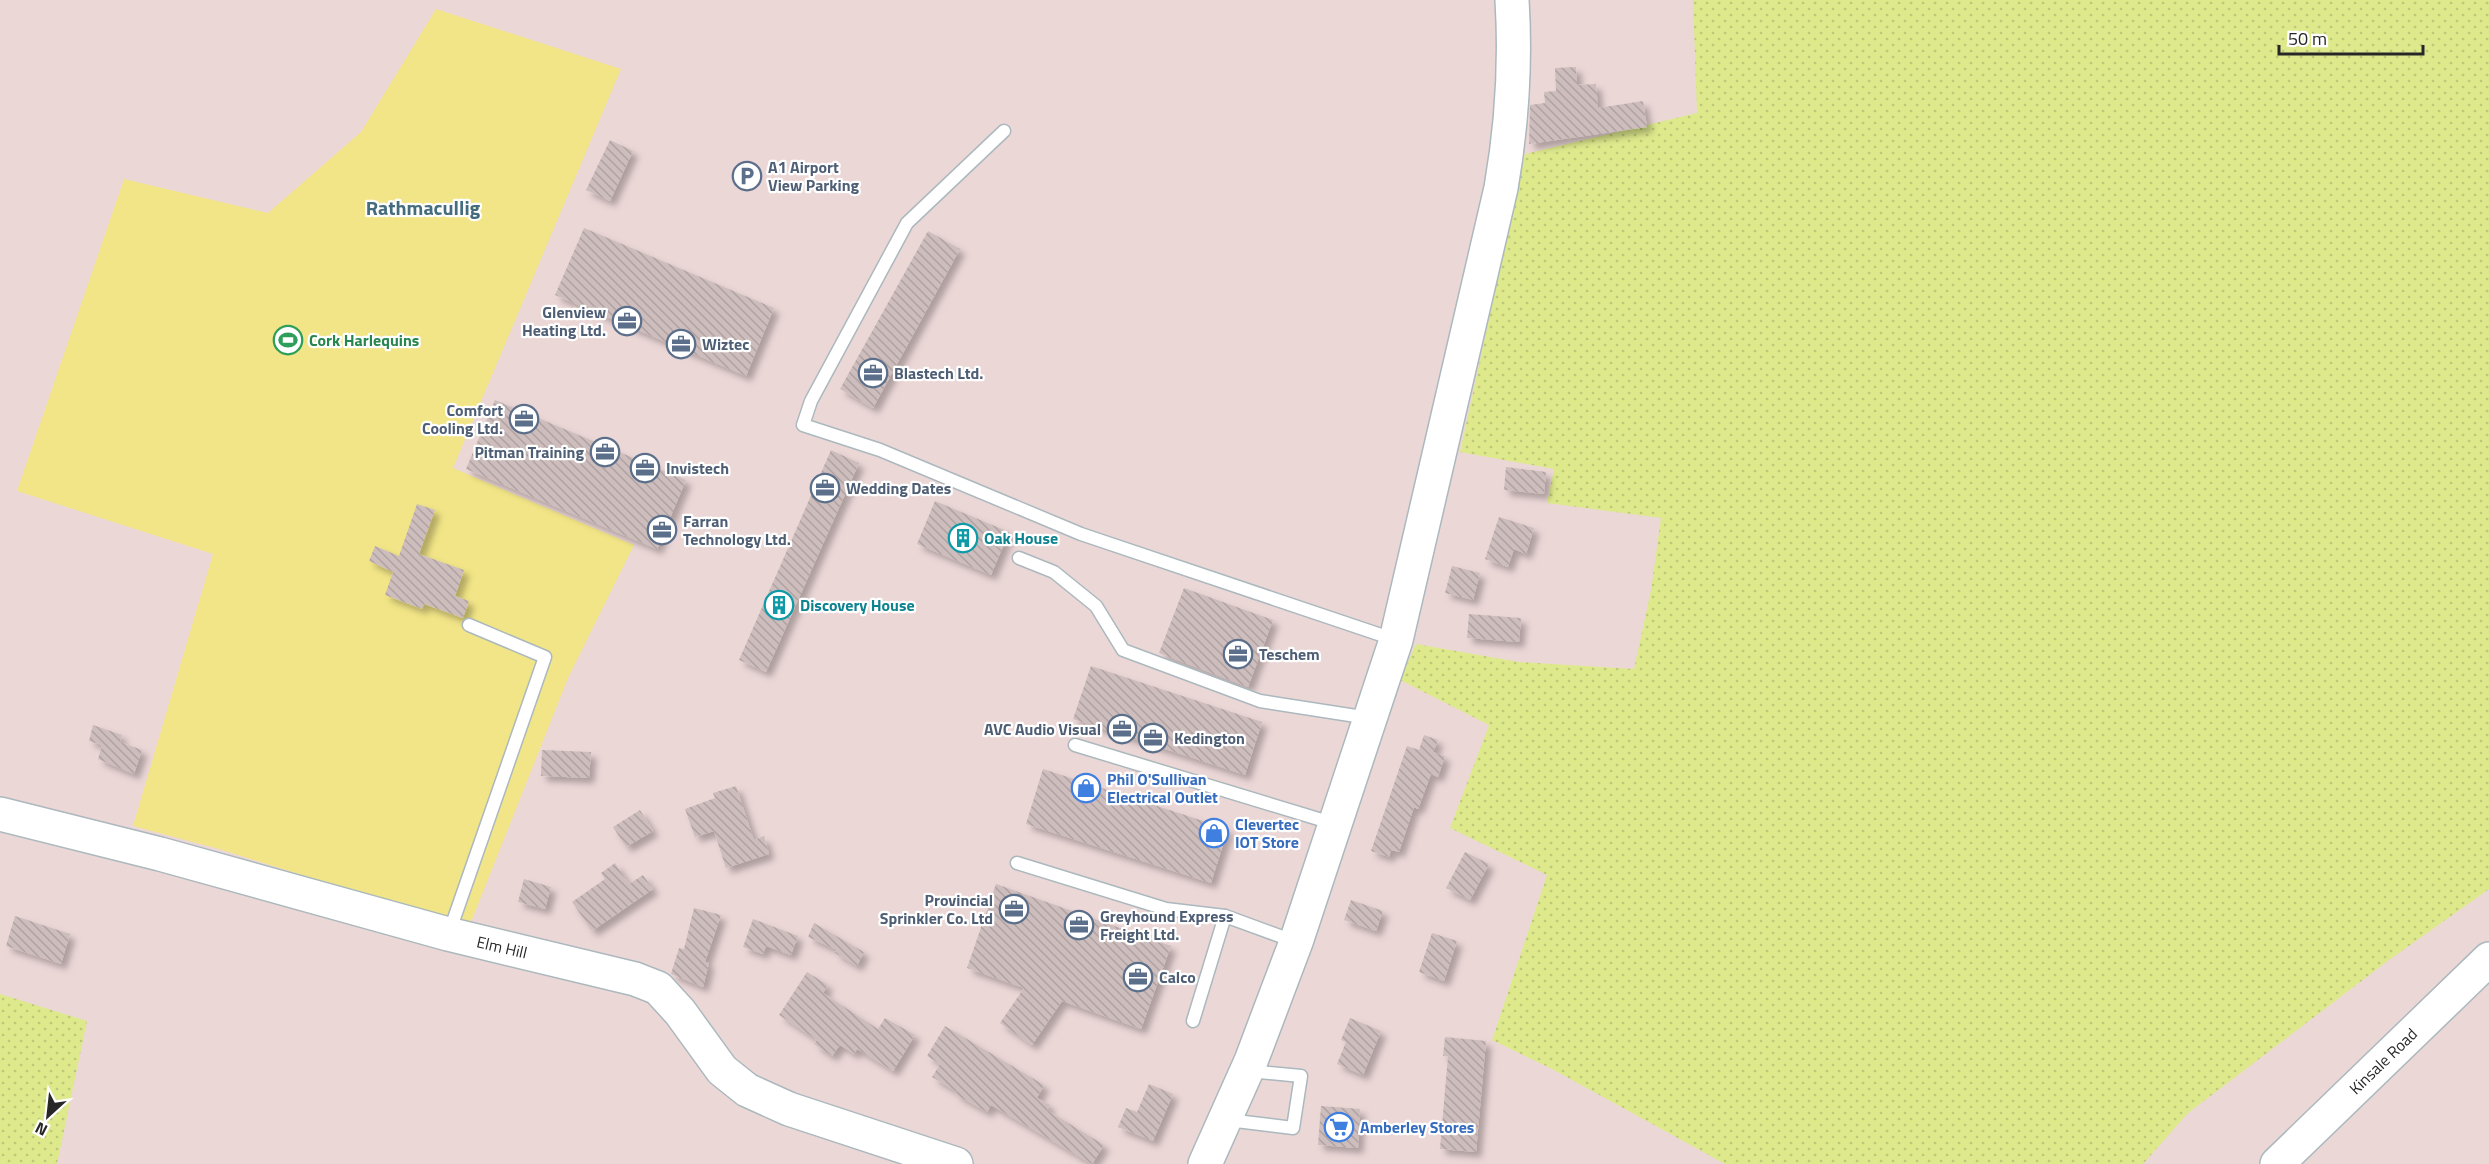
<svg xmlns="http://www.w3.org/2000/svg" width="2489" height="1164" font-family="'Titillium Web',sans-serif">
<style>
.grass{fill:url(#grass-dots)}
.pitch{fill:#f2e587}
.building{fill:url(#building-back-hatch);filter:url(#shadow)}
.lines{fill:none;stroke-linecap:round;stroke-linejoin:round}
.lane-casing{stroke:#abb8bd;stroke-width:15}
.secondary-casing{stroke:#abb8bd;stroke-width:36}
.lane{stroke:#fff;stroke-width:12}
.secondary{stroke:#fff;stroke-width:33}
.labels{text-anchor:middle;stroke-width:4.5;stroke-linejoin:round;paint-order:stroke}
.service-label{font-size:16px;font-weight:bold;fill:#4e5e75;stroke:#fff;text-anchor:start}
.leisure-label{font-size:16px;font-weight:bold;fill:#27864d;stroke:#fff;text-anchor:start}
.culture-label{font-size:16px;font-weight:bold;fill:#0d838f;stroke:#fff;text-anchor:start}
.shop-label{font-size:16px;font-weight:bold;fill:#366cbe;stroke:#fff;text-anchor:start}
.street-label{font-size:16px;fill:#272727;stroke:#fff}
.quarter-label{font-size:20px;font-weight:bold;fill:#446c7c;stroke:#fff}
</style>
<defs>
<pattern id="grass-dots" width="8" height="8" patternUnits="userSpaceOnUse" patternTransform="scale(1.5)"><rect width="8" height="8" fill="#dee98c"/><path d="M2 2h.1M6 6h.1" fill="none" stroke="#bec879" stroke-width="1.8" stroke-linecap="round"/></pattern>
<pattern id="building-back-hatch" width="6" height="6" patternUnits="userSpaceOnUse" patternTransform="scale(1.5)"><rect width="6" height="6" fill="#cdbdbc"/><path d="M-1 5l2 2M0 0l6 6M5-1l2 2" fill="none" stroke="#b0a2a2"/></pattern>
<filter id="shadow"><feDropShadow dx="5.5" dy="5.5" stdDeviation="3" flood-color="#0004"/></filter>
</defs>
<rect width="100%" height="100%" fill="#ecd7d7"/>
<g class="grass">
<polygon points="1693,0 2489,0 2489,889 2389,960 2188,1113 2143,1164 1725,1164 1552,1069 1492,1040 1547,875 1450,828 1489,725 1400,680 1416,644 1519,662 1634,669 1651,590 1661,518 1547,503 1554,469 1460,452 1525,154 1697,113"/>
<polygon points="0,994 87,1021 57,1164 0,1164"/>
</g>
<polygon class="pitch" points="436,9 621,69 453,468 634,545 568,678 471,922 431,916 219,849 133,826 213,554 17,491 124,179 268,213 361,132"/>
<g class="building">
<polygon points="1576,67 1577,85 1596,84 1598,108 1643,101 1647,127 1529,144 1530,105 1545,103 1544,92 1556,91 1555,68"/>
<polygon points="610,140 633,151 610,201 586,190"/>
<polygon points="584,228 774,308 746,376 555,295"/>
<polygon points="928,231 960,249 873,408 840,389"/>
<polygon points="495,400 686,480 657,549 466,469"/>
<polygon points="831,450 859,463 766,672 739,660"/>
<polygon points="1506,467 1546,472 1544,494 1504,490"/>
<polygon points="935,501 1009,532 991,575 917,544"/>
<polygon points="417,504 435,510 419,554 464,570 455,596 469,601 463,618 424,604 422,609 385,595 393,572 369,561 375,546 399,556"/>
<polygon points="1499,517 1534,528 1526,554 1514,549 1508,567 1485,559"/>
<polygon points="1452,566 1480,573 1473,600 1445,593"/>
<polygon points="1184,588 1273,620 1248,687 1159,653"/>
<polygon points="1469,614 1521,618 1519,642 1467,638"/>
<polygon points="1091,666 1262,722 1245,775 1073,719"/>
<polygon points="93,725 122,735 120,742 142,750 134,774 98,759 102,745 89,741"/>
<polygon points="1424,735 1438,740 1433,752 1445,756 1438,777 1431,774 1418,809 1414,807 1399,852 1391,850 1389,857 1371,851 1407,746 1419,750"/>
<polygon points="542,750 591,752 589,778 541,776"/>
<polygon points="1043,769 1228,829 1211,883 1026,824"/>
<polygon points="736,786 754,840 764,836 769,854 726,868 714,831 695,837 685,809 715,798 713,793"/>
<polygon points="640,810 653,831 626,847 613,827"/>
<polygon points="1465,852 1489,864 1470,900 1446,888"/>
<polygon points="615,863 629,884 643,875 653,889 592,931 572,902 605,879 601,873"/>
<polygon points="524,879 551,887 545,909 518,902"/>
<polygon points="996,884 1171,946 1141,1029 1062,1001 1032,1045 1000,1023 1024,988 967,968"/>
<polygon points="1351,900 1383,911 1376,931 1344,920"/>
<polygon points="694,908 721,915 705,962 709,963 703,987 671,974 679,948 684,949"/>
<polygon points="15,916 70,934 61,964 6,946"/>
<polygon points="753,919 798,936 791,955 766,946 763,954 743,947"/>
<polygon points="814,923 864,952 857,966 835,953 837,950 808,937"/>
<polygon points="1432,933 1457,941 1444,981 1419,972"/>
<polygon points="807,972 828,985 823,993 878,1029 885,1018 915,1035 893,1071 857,1049 854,1054 840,1045 832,1056 814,1044 817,1040 779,1015"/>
<polygon points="1350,1018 1381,1031 1363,1075 1337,1064 1346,1042 1341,1040"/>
<polygon points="945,1026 1044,1085 1037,1098 1050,1105 1047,1110 1104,1145 1092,1164 991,1105 987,1112 955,1094 957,1092 932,1077 940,1064 927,1056"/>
<polygon points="1445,1037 1486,1041 1476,1152 1440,1149 1448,1056 1443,1056"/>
<polygon points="1149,1084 1173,1094 1153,1141 1118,1127 1126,1108 1137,1112"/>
<polygon points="1321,1106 1360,1109 1358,1148 1318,1145"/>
</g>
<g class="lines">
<g class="lane-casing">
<g id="lane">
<polyline points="1004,131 907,223 811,401 803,425 880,450 1081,534 1396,640"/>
<polyline points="1019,558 1054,572 1096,606 1123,650 1260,701 1369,718"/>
<polyline points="1075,745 1335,824"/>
<polyline points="1017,863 1166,909 1225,916"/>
<polyline points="449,933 545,657 469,625"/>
<polyline points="1193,1021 1225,916 1296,942"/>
<polyline points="1228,1120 1293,1128 1301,1076 1248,1071"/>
</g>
</g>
<g class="secondary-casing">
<g id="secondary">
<polyline points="0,814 160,854 448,934 635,979 658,988 680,1012 722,1070 747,1090 789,1109 956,1164"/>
<path d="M 1205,1164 L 1251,1061 L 1296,942 L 1396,640 L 1501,188 C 1512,125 1516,64 1512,0"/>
<polyline points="2277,1164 2489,959"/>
</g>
</g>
<use href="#lane" class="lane"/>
<use href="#secondary" class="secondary"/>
</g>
<defs>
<g id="parking-ring" transform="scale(1.5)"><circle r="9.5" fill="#fff" stroke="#5c6f8a" stroke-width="1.5"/><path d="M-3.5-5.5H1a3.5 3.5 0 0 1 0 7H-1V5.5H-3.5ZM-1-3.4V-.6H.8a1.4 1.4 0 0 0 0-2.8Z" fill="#5c6f8a"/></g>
<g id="office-ring" transform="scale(1.5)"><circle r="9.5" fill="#fff" stroke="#5c6f8a" stroke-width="1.5"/><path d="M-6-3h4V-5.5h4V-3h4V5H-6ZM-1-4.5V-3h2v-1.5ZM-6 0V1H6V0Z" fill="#5c6f8a"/></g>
<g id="stadium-ring" transform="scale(1.5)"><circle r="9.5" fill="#fff" stroke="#2e9e5b" stroke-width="1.5"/><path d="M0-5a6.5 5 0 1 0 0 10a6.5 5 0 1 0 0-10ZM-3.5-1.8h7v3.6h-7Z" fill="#2e9e5b"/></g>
<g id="building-ring" transform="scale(1.5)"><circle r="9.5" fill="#fff" stroke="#0f9aa8" stroke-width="1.5"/><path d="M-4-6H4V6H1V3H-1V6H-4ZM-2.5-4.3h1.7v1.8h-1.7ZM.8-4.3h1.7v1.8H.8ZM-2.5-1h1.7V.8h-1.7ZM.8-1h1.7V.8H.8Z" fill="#0f9aa8"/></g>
<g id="shop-ring" transform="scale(1.5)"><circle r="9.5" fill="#fff" stroke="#3f7fe0" stroke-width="1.5"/><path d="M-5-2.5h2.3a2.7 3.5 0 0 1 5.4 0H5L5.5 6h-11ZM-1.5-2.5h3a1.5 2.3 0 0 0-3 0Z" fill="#3f7fe0"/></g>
<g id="supermarket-ring" transform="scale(1.5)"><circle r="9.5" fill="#fff" stroke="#3f7fe0" stroke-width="1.5"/><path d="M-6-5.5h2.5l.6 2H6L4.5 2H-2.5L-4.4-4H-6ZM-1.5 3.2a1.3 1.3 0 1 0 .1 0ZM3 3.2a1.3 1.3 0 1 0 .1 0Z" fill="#3f7fe0"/></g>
</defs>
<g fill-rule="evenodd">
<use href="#parking-ring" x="747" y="176"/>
<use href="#office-ring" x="627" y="321"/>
<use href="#stadium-ring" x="288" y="340"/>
<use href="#office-ring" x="681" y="344"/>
<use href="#office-ring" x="873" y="373"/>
<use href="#office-ring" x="524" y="419"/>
<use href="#office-ring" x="605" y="452"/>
<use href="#office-ring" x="645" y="468"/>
<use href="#office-ring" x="825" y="488"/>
<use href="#office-ring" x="662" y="530"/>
<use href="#building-ring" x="963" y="538"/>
<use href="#building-ring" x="779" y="605"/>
<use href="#office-ring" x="1238" y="654"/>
<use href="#office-ring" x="1122" y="729"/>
<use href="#office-ring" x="1153" y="738"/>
<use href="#shop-ring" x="1086" y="788"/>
<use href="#shop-ring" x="1214" y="833"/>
<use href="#office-ring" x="1014" y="909"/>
<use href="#office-ring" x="1079" y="925"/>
<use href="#office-ring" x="1138" y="977"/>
<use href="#supermarket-ring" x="1339" y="1127"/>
</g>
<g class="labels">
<g class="service-label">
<text x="768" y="173">A1 Airport<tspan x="768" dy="18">View Parking</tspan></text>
<text x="606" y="318" text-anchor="end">Glenview<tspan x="606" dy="18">Heating Ltd.</tspan></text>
<text x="702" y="350">Wiztec</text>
<text x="894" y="379">Blastech Ltd.</text>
<text x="503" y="416" text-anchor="end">Comfort<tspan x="503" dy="18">Cooling Ltd.</tspan></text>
<text x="584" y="458" text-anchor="end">Pitman Training</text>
<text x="666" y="474">Invistech</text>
<text x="846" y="494">Wedding Dates</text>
<text x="683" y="527">Farran<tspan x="683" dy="18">Technology Ltd.</tspan></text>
<text x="1259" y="660">Teschem</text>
<text x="1101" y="735" text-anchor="end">AVC Audio Visual</text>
<text x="1174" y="744">Kedington</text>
<text x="993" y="906" text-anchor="end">Provincial<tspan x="993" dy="18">Sprinkler Co. Ltd</tspan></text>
<text x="1100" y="922">Greyhound Express<tspan x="1100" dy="18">Freight Ltd.</tspan></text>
<text x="1159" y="983">Calco</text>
</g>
<g class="leisure-label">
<text x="309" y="346">Cork Harlequins</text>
</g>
<g class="culture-label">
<text x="984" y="544">Oak House</text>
<text x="800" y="611">Discovery House</text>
</g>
<g class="shop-label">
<text x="1107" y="785">Phil O'Sullivan<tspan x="1107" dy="18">Electrical Outlet</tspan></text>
<text x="1235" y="830">Clevertec<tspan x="1235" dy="18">IOT Store</tspan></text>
<text x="1360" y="1133">Amberley Stores</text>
</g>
<g class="street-label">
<text transform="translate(502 947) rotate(13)" y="6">Elm Hill</text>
<text transform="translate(2383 1061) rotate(-44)" y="6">Kinsale Road</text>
</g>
<g class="quarter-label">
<text x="423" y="215">Rathmacullig</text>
</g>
</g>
<g transform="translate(48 1116) rotate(207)" stroke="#ffffff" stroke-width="4.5" paint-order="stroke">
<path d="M0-4.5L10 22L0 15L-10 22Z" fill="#272727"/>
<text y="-9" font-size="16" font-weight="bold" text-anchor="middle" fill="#272727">N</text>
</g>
<path d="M2279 45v9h144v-9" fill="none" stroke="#272727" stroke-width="3"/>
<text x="2288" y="45" font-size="18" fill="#272727" stroke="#ffffff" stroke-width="4.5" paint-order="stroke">50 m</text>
</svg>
